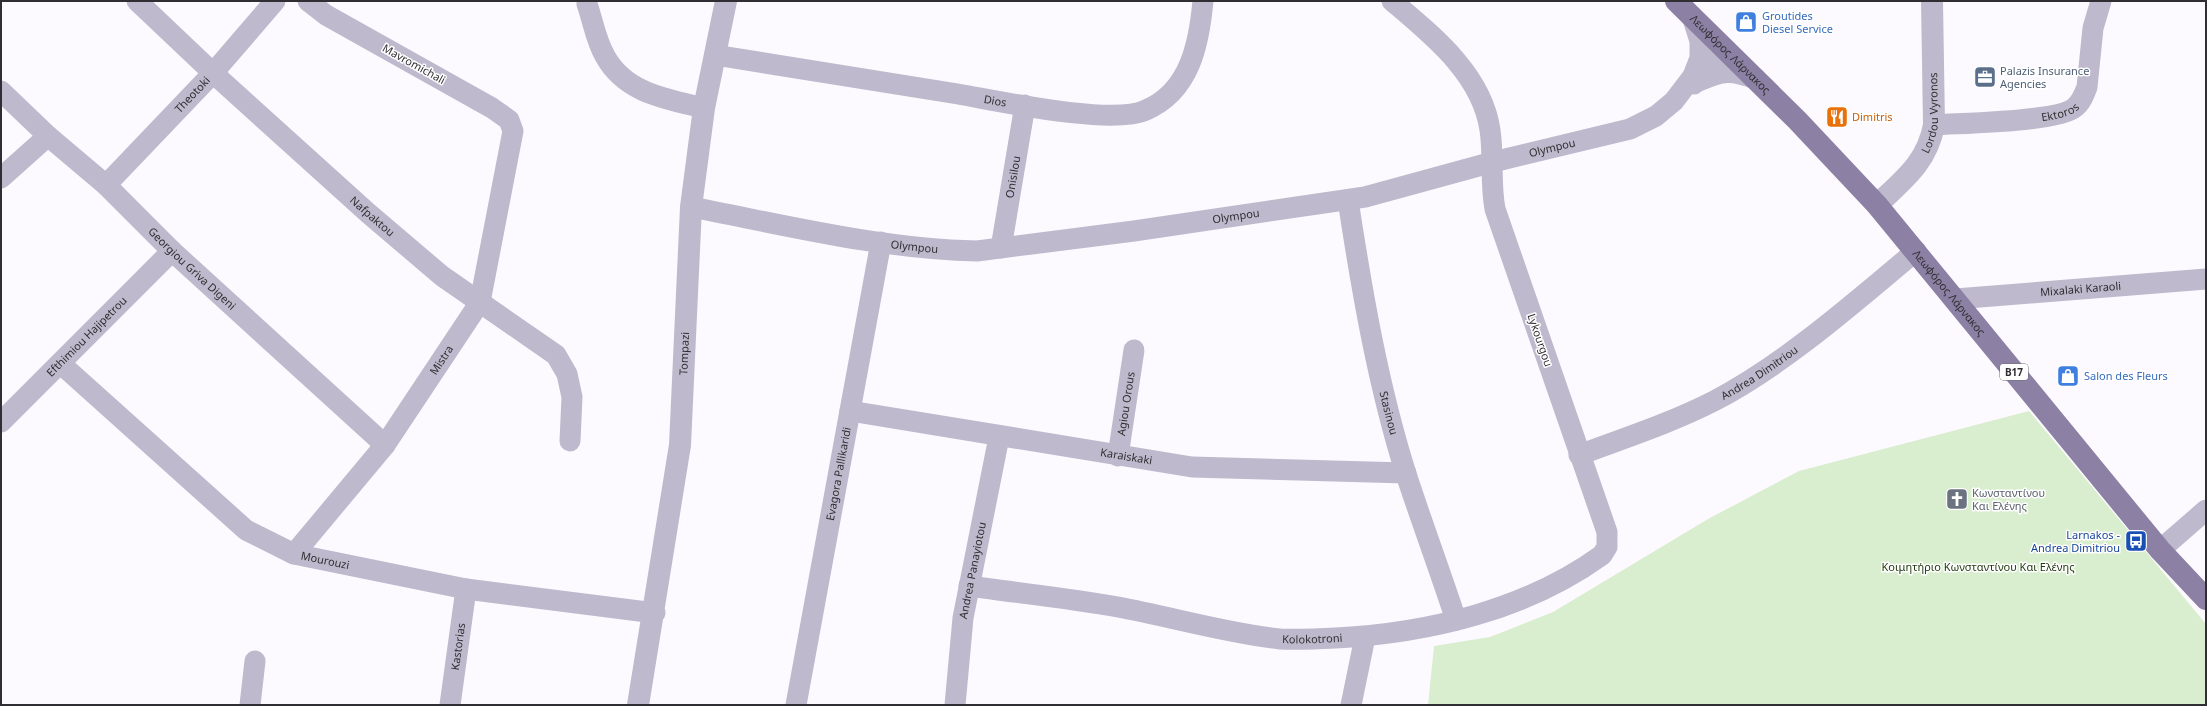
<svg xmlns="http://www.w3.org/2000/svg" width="2207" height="706" font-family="'Noto Sans',sans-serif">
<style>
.green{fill:#d9edcf}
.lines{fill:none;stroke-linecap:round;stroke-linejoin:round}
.minor{stroke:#bfb9cd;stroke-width:21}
.tertiary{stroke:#bfb9cd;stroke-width:22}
.primary{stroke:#8c81a4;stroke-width:22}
.labels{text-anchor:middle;stroke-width:3;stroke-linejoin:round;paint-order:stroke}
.shield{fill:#fff;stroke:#6e6d70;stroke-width:1}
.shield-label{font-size:10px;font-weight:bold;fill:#302e32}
.shop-label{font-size:11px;fill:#366cbe;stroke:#fff;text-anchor:start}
.street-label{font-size:11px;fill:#302e32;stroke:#fff}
.service-label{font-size:11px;fill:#4e5e75;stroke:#fff;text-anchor:start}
.food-label{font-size:11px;fill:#c56008;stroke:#fff;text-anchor:start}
.worship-label{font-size:11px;fill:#5b616d;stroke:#fff;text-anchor:start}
.transit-label{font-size:11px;fill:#164399;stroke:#fff;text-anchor:end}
.park-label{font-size:11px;fill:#1e360b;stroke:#fff}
</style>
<rect width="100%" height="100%" fill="#fdfaff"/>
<polygon class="green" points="2029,411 2206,624 2206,705 1428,705 1434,646 1490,637 1553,612 1708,519 1799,471"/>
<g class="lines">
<g class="minor">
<path id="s1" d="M 137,1 L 213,73 L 368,213 L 442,276 L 556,355 L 567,374 L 572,397 L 570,441"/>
<path d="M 587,4 C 593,21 596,41 605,56 C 625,93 666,99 704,108"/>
<path id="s2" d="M 715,55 C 796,68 877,81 958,94 C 999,101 1112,126 1146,110 C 1190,91 1199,44 1203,1"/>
<path d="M 1699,81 C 1724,70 1731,70 1756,79"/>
<polyline points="1694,84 1726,50"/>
<path id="s3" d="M 1,91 L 48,136 L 106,185 L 172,251 L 385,445"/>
<path id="s4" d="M 1934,125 C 1961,123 2056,122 2074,108 C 2081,103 2084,95 2087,87 L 2093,28 L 2101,1"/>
<polyline points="1,178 48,136"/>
<path id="s5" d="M 106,185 L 213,73 L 275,1"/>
<path id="s6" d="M 1348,200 C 1362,292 1378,385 1406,474 C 1422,523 1440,571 1456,620"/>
<path id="s7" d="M 691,207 C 785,225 881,249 977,251 L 1134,231 L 1365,197 L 1493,162 L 1630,129 L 1656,116 L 1674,101 L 1693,76 L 1700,58 L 1700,41 L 1692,16"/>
<path id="s8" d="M 1001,248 L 1025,105"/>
<path id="s9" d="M 1955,299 L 2206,279"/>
<path id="s10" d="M 61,364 L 246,530 L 294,554 L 466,589 L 655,613"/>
<path id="s11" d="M 850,411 L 1192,467 L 1406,473"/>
<path id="s12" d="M 1,422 L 172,251"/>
<path id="s13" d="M 1579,455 C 1624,438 1671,423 1714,401 C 1785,364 1855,302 1916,251"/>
<path id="s14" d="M 1118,456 L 1134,350"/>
<polyline points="2160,550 2206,510"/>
<path id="s15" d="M 294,554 L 385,445 L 480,302 L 513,131 L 509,120 L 492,108 L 326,15 L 308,1"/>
<path id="s16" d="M 969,586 C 1018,593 1069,598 1118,607 C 1172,617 1225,633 1280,639 C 1298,640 1317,639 1336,638 C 1428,633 1526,610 1602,555 L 1607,547 L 1607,532 L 1495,209 C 1490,183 1494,156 1490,130 C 1482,74 1432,35 1392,1"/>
<polyline points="250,705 255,661"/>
<path id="s17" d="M 450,705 L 466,589"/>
<path id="s18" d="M 796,705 L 881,242"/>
<path id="s19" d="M 955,705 L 963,618 L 999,437"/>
<polyline points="1351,705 1365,637"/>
</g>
<g class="tertiary">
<path id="s20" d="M 1877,205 C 1903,180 1927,163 1934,125 L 1932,1"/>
<path id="s21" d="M 638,705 L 680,445 L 691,207 L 704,108 L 726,1"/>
</g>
<path class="primary" id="s22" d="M 1676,1 L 1797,120 L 1877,205 L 2160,550 L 2206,599"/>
</g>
<defs>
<g id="shop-square" transform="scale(1.15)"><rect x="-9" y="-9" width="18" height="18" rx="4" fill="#3f7fe0" stroke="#fff"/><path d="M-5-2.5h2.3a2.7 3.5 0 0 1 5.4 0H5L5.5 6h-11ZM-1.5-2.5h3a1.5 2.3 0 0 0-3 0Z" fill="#fff"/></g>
<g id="office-square" transform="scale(1.15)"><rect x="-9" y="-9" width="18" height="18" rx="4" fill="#5c6f8a" stroke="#fff"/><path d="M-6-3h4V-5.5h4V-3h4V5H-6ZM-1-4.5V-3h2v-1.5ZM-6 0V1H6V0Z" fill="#fff"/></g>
<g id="restaurant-square" transform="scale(1.15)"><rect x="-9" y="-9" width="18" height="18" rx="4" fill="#e8710a" stroke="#fff"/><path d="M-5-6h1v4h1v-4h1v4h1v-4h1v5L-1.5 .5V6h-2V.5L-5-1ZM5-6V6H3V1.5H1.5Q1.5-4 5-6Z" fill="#fff"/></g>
<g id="church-square" transform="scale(1.15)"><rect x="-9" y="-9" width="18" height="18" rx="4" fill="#6b7280" stroke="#fff"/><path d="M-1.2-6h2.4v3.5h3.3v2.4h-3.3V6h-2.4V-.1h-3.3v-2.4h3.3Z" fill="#fff"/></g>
<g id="bus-square" transform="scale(1.15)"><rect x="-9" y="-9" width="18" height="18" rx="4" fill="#1a4fb4" stroke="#fff"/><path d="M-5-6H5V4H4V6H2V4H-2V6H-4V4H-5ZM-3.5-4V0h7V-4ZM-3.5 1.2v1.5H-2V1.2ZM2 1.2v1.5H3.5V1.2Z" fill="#fff"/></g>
</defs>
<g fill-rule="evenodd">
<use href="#shop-square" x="1746" y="22"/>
<use href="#office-square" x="1985" y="77"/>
<use href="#restaurant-square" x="1837" y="117"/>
<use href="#shop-square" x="2068" y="376"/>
<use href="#church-square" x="1957" y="499"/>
<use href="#bus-square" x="2136" y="541"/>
</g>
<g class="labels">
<rect class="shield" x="2000" y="364" width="28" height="16" rx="3"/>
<g class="shield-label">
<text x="2014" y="376">B17</text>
</g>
<g class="shop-label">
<text x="1762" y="20">Groutides<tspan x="1762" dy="13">Diesel Service</tspan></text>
<text x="2084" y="380">Salon des Fleurs</text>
</g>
<g class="street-label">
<text dy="4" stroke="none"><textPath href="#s22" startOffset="76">Λεωφόρος Λάρνακος</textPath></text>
<text transform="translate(414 64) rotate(29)" y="4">Mavromichali</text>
<text dy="4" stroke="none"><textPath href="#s5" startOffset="125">Theotoki</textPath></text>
<text dy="4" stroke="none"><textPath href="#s2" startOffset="284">Dios</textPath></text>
<text dy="4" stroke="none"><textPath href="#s4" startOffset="127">Ektoros</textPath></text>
<text dy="4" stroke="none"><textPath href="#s20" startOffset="112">Lordou Vyronos</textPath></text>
<text dy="4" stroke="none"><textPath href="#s7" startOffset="875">Olympou</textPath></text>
<text dy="4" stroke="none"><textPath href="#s8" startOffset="72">Onisilou</textPath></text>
<text dy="4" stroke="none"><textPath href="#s1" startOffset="319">Nafpaktou</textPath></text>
<text dy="4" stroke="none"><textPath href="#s7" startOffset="551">Olympou</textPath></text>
<text dy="4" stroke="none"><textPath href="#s7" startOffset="227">Olympou</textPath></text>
<text dy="4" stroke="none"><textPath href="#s3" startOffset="261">Georgiou Griva Digeni</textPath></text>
<text dy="4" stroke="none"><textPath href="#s9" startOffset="126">Mixalaki Karaoli</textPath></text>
<text dy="4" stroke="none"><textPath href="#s22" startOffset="400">Λεωφόρος Λάρνακος</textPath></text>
<text dy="4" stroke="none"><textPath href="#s12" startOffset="121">Efthimiou Hajipetrou</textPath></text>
<text transform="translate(1540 340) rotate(71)" y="4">Lykourgou</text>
<text dy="4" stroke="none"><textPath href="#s21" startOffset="355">Tompazi</textPath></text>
<text dy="4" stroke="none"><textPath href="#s15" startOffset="244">Mistra</textPath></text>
<text dy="4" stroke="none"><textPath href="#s13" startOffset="199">Andrea Dimitriou</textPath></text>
<text dy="4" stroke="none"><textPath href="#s14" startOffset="53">Agiou Orous</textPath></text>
<text dy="4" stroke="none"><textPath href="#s6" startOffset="217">Stasinou</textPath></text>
<text dy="4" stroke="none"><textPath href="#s11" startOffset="280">Karaiskaki</textPath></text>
<text dy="4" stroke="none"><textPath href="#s18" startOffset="235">Evagora Pallikaridi</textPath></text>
<text dy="4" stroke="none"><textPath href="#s10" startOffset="334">Mourouzi</textPath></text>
<text dy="4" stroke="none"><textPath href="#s19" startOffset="136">Andrea Panayiotou</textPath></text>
<text dy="4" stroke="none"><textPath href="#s16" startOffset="348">Kolokotroni</textPath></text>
<text dy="4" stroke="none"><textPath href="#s17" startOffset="59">Kastorias</textPath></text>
</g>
<g class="service-label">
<text x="2000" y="75">Palazis Insurance<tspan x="2000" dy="13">Agencies</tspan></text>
</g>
<g class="food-label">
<text x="1852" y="121">Dimitris</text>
</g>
<g class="worship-label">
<text x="1972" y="497">Κωνσταντίνου<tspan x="1972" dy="13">Και Ελένης</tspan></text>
</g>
<g class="transit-label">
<text x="2120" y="539">Larnakos -<tspan x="2120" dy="13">Andrea Dimitriou</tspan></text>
</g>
<g class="park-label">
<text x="1978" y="571">Κοιμητήριο Κωνσταντίνου Και Ελένης</text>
</g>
</g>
<rect width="2207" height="706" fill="none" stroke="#302e32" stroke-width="4"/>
</svg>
